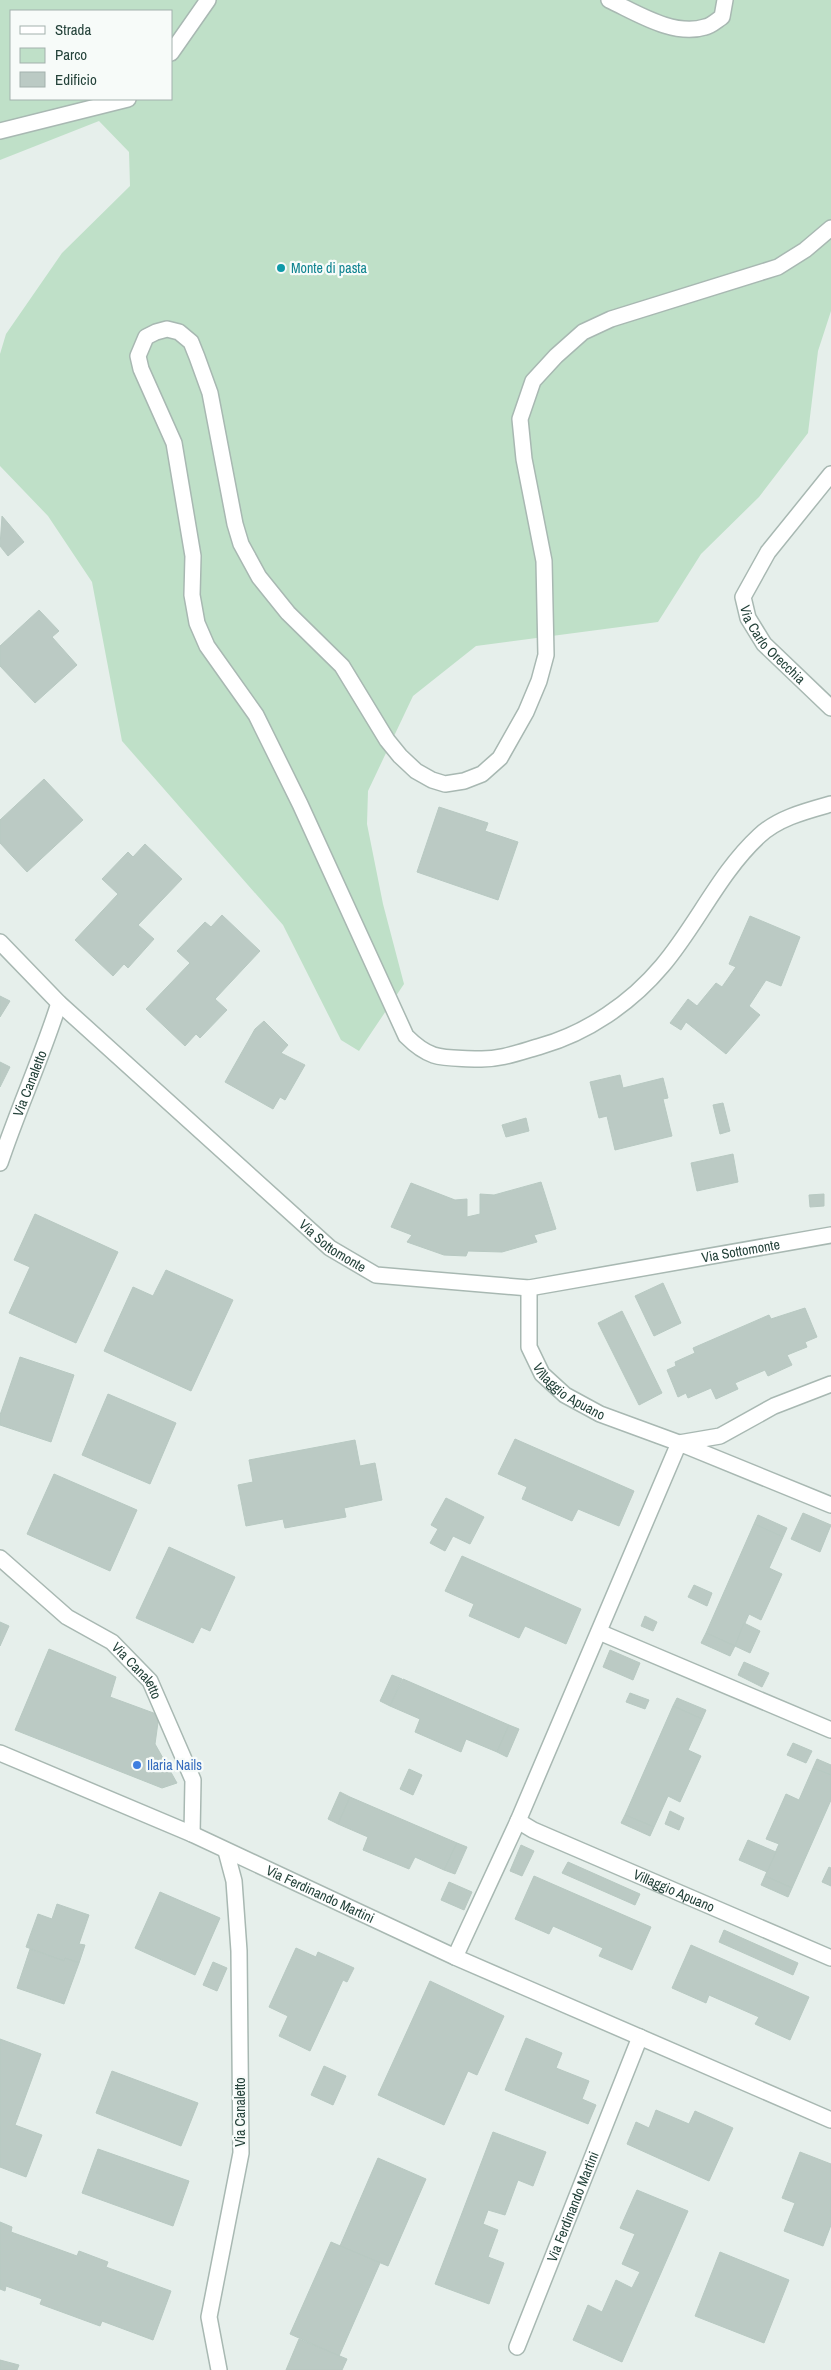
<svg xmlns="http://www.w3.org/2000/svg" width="831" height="2370" font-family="'Archivo Narrow',sans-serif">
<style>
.green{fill:#bfe0c8;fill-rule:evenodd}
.building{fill:#bbcac4;stroke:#b8c9c2}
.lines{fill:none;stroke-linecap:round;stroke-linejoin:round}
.pedestrian-casing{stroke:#a8b8b2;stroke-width:18}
.minor-casing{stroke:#a8b8b2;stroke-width:18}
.pedestrian{stroke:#fff;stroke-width:15}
.minor{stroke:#fff;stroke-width:15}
.culture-dot{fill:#0f9aa8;stroke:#f7fbf9;stroke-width:2}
.shop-dot{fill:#3f7fe0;stroke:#f7fbf9;stroke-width:2}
.labels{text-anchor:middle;stroke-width:4.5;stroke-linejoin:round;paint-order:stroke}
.culture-label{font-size:14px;fill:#0d838f;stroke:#f7fbf9;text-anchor:start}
.street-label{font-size:14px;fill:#24423a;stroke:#f7fbf9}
.shop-label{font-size:14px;fill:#366cbe;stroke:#f7fbf9;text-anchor:start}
</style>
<rect width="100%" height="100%" fill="#e6efeb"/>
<path class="green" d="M 0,0 L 831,0 L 831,311 L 818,351 L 808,433 L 759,497 L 701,554 L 658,622 L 476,646 L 413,696 L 368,791 L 367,824 L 383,904 L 404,984 L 359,1051 L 341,1040 L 283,925 L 122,741 L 92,582 L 48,516 L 0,466 L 0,354 L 6,334 L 62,253 L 130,186 L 129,152 L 99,121 L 0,160 ZM 11,11 L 171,11 L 171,99 L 11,99 Z"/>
<g class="building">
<polygon points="2,516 24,542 8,556 0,546"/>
<polygon points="39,610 59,631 52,637 77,665 35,703 0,666 0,646"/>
<polygon points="44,779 83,820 27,872 0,843 0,820"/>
<polygon points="439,807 488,823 485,831 518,842 498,900 417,872"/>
<polygon points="145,844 182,879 138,925 154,939 128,968 124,964 113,976 75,940 118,894 102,879 128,852 133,857"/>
<polygon points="222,915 260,951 215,999 227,1010 200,1038 196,1034 185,1046 146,1009 190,963 177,951 205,922 211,927"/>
<polygon points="750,916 800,937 781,986 766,980 749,1006 760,1015 726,1054 686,1022 681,1030 670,1023 688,999 697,1006 716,983 722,987 736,967 729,964"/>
<polygon points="0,996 10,1001 0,1017"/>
<polygon points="264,1021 288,1045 281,1053 305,1065 285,1100 280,1097 273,1109 225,1082 255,1029"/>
<polygon points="0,1062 10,1067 0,1087"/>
<polygon points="620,1075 623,1088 663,1078 668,1098 663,1099 672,1136 615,1150 607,1116 599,1118 590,1082"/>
<polygon points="723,1103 730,1131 720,1134 713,1105"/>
<polygon points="526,1118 529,1131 506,1137 502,1125"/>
<polygon points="733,1154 738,1182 697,1191 691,1163"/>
<polygon points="541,1182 556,1229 534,1235 537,1242 502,1252 468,1251 466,1256 444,1255 407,1242 412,1235 391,1227 411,1183 455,1200 467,1199 467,1217 480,1214 480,1194 494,1195"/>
<polygon points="824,1194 824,1206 810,1207 809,1195"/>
<polygon points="35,1214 118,1252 76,1343 9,1313 30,1267 14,1260"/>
<polygon points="166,1270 233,1300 191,1391 104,1351 133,1287 153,1296"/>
<polygon points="663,1283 681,1323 654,1336 635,1296"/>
<polygon points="805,1308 817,1337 805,1342 807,1347 787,1355 792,1365 768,1376 765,1370 735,1383 738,1389 716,1399 711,1388 688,1398 686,1393 678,1397 667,1370 676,1366 675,1362 695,1353 693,1348 769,1315 771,1319"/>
<polygon points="622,1311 662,1393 639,1405 598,1323"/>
<polygon points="20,1357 74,1375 51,1442 0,1425 0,1415"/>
<polygon points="108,1394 176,1423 150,1484 82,1455"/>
<polygon points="515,1439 634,1491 619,1526 578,1509 572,1521 522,1499 527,1487 498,1474"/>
<polygon points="355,1440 360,1466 375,1463 382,1500 344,1508 346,1517 285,1528 283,1519 246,1526 238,1485 253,1482 249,1460"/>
<polygon points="54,1474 137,1510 110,1571 27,1534"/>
<polygon points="446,1498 484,1517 470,1544 453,1536 445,1551 430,1543 438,1529 431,1525"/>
<polygon points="803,1513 831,1525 820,1552 791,1539"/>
<polygon points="758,1515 787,1528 783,1537 754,1524"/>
<polygon points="754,1524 783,1537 769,1568 782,1574 761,1620 749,1614 735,1646 706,1633"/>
<polygon points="169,1547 235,1577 210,1631 201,1627 193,1643 136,1618"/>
<polygon points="462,1556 581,1609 566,1644 525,1626 519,1638 469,1616 474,1604 445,1591"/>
<polygon points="694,1585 712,1593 707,1606 688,1597"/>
<polygon points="645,1616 657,1622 653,1631 641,1626"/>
<polygon points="0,1622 9,1626 0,1646"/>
<polygon points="744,1623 760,1631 750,1653 735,1646"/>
<polygon points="706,1633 735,1646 730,1656 701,1643"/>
<polygon points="49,1649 116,1677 110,1697 159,1715 155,1744 177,1783 162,1788 15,1730"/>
<polygon points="610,1650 640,1663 633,1680 603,1667"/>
<polygon points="744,1662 769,1673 762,1687 738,1675"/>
<polygon points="392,1675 402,1679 390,1706 380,1701"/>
<polygon points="403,1679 509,1725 497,1752 466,1739 461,1752 415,1732 420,1719 390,1706"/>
<polygon points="630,1693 649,1700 645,1709 626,1702"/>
<polygon points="677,1698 706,1710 702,1719 673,1706"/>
<polygon points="673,1706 702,1719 688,1750 701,1756 680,1802 668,1796 654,1827 625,1815"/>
<polygon points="509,1725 519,1729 507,1757 497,1752"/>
<polygon points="793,1743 812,1751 806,1763 787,1755"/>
<polygon points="817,1759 831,1765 831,1775 813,1768"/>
<polygon points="813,1768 831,1775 831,1800 792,1888 765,1876 779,1844 766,1839 786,1794 799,1800"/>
<polygon points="409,1769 422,1775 413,1795 400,1789"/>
<polygon points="340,1792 350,1797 338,1824 328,1819"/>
<polygon points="350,1797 457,1843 444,1870 415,1857 409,1869 363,1850 368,1837 338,1824"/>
<polygon points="670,1811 684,1818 679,1830 665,1824"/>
<polygon points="625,1815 654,1827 650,1836 621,1823"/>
<polygon points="748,1840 776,1852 767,1872 739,1860"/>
<polygon points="457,1843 467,1847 455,1874 444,1870"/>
<polygon points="521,1845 534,1851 522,1876 510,1871"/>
<polygon points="568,1862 640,1894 635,1905 562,1873"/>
<polygon points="829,1867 831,1868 831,1886 822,1882"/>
<polygon points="534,1876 651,1927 632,1970 599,1956 603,1948 553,1926 549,1934 515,1919"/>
<polygon points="765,1876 792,1888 788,1897 761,1885"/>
<polygon points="449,1882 472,1892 464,1910 441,1900"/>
<polygon points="160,1892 220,1918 195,1975 135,1948"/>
<polygon points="57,1904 89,1915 79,1944 85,1945 79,1963 65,1958 64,1961 26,1947 38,1914 52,1919"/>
<polygon points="724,1930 798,1963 793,1975 719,1942"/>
<polygon points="691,1945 809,1997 790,2040 755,2024 759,2017 709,1995 706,2003 672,1988"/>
<polygon points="296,1948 316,1957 318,1952 354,1968 347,1982 343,1980 310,2051 279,2036 288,2016 269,2007"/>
<polygon points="30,1949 64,1961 65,1958 79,1963 64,2004 17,1988"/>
<polygon points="213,1962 227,1968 217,1991 203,1985"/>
<polygon points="430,1981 504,2016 477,2075 468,2071 444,2125 378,2095"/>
<polygon points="526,2038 562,2053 556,2068 589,2081 582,2099 596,2105 588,2124 505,2090"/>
<polygon points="0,2039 41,2054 15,2125 42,2135 26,2177 0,2167"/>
<polygon points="324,2066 346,2076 333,2105 311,2095"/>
<polygon points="112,2071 198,2103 181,2146 96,2113"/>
<polygon points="656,2110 689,2124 695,2111 733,2128 709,2181 627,2144 636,2122 649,2128"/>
<polygon points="493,2132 546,2152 533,2186 518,2180 505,2215 488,2210 483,2224 498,2230 488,2257 504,2263 489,2304 435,2284"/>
<polygon points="98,2149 189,2181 173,2226 82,2193"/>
<polygon points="800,2152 831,2164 831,2225 823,2246 784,2231 795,2203 782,2198"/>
<polygon points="378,2158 426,2179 388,2266 340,2246"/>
<polygon points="637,2190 688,2211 622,2362 573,2340 588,2305 602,2312 616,2280 632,2288 640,2272 622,2264 635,2234 620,2228"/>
<polygon points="0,2222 12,2227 11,2232 77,2256 79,2251 108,2262 106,2267 171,2291 153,2340 102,2321 100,2326 40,2304 42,2299 6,2286 5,2291 0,2289"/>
<polygon points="331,2242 380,2263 339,2356 290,2334"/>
<polygon points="720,2252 789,2280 764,2343 695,2316"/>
<polygon points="299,2339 347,2359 342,2370 286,2370"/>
<polygon points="0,2360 19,2365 17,2370 0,2370"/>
</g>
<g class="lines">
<g class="pedestrian-casing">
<g id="pedestrian">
<polyline points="171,53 208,0"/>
<polyline points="0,131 128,99"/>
</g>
</g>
<g class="minor-casing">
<g id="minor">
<path d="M 609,0 C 637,13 674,37 705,27 C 711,26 717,20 722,17 L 725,0"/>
<path d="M 831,228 L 805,250 L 778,267 L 611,319 L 583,332 L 556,356 L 533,381 L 520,419 L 524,459 L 544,561 L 546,655 L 539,681 L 526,712 L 500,758 L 482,774 L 464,781 L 445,784 L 432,780 L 416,771 L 400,756 L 387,740 L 342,666 L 288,613 L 259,577 L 241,544 L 235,524 L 210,393 L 197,357 L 191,342 L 179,332 L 167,329 L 156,332 L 146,337 L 138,356 L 141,369 L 174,443 L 193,556 L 192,595 L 197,623 L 207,646 L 256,715 L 300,804 L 406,1036 C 432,1062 444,1057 478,1059 C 500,1060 520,1052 541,1046 C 587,1033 631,1003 662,966 C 697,925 719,873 759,836 C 778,818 806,811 831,804"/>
<path id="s1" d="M 831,474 L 768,552 L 743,597 L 748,618 L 764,644 L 831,708"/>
<path id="s2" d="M 0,942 L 59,1003 L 330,1248 L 376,1275 L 529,1288 L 831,1235"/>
<path id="s3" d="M 0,1163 C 18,1109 42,1057 59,1003"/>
<path id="s4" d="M 529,1288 L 529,1347 L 542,1374 L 565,1395 L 600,1414 L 679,1443 L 720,1436 L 774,1406 L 831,1384"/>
<path id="s5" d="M 0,1558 L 67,1617 L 112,1642 L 150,1681 L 193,1780 L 192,1834"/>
<polyline points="599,1632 831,1730"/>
<path id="s6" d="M 0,1753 L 192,1834 L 455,1957 L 831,2120"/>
<path id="s7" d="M 518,1821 L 533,1830 L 831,1958"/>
<polyline points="455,1957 518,1821 679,1443 831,1505"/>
<path id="s8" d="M 517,2347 L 640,2037"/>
<polyline points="219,2370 209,2317 241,2153 239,1951 234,1881 226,1851"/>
</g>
</g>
<use href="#pedestrian" class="pedestrian"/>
<use href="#minor" class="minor"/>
</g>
<circle class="culture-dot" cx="281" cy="268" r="5"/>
<circle class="shop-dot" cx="137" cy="1765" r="5"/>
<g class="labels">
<g class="culture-label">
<text x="291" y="273">Monte di pasta</text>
</g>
<g class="street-label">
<text dy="5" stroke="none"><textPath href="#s1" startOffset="209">Via Carlo Orecchia</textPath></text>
<text dy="5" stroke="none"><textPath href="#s3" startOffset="85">Via Canaletto</textPath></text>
<text dy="5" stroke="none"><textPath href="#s2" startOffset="451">Via Sottomonte</textPath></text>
<text dy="5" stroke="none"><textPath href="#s2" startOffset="872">Via Sottomonte</textPath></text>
<text dy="5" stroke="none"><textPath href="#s4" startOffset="121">Villaggio Apuano</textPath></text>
<text dy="5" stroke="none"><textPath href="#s5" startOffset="179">Via Canaletto</textPath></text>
<text dy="5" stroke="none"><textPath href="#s7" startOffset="171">Villaggio Apuano</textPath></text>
<text dy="5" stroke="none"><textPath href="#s6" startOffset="350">Via Ferdinando Martini</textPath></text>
<text transform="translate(240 2112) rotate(-90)" y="5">Via Canaletto</text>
<text dy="5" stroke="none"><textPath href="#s8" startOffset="151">Via Ferdinando Martini</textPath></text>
</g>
<g class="shop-label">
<text x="147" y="1770">Ilaria Nails</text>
</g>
</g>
<rect x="10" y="10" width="162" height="90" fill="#f7fbf9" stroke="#a3b1ad"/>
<rect x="20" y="26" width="25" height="8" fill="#ffffff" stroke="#a3b1ad"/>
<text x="55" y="35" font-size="15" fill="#24423a">Strada</text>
<rect x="20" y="48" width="25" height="15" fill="#bfe0c8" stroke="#a3b1ad"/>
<text x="55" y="60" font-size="15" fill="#24423a">Parco</text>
<rect x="20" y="72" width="25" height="15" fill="#bbcac4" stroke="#a3b1ad"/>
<text x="55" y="85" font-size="15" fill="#24423a">Edificio</text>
</svg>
